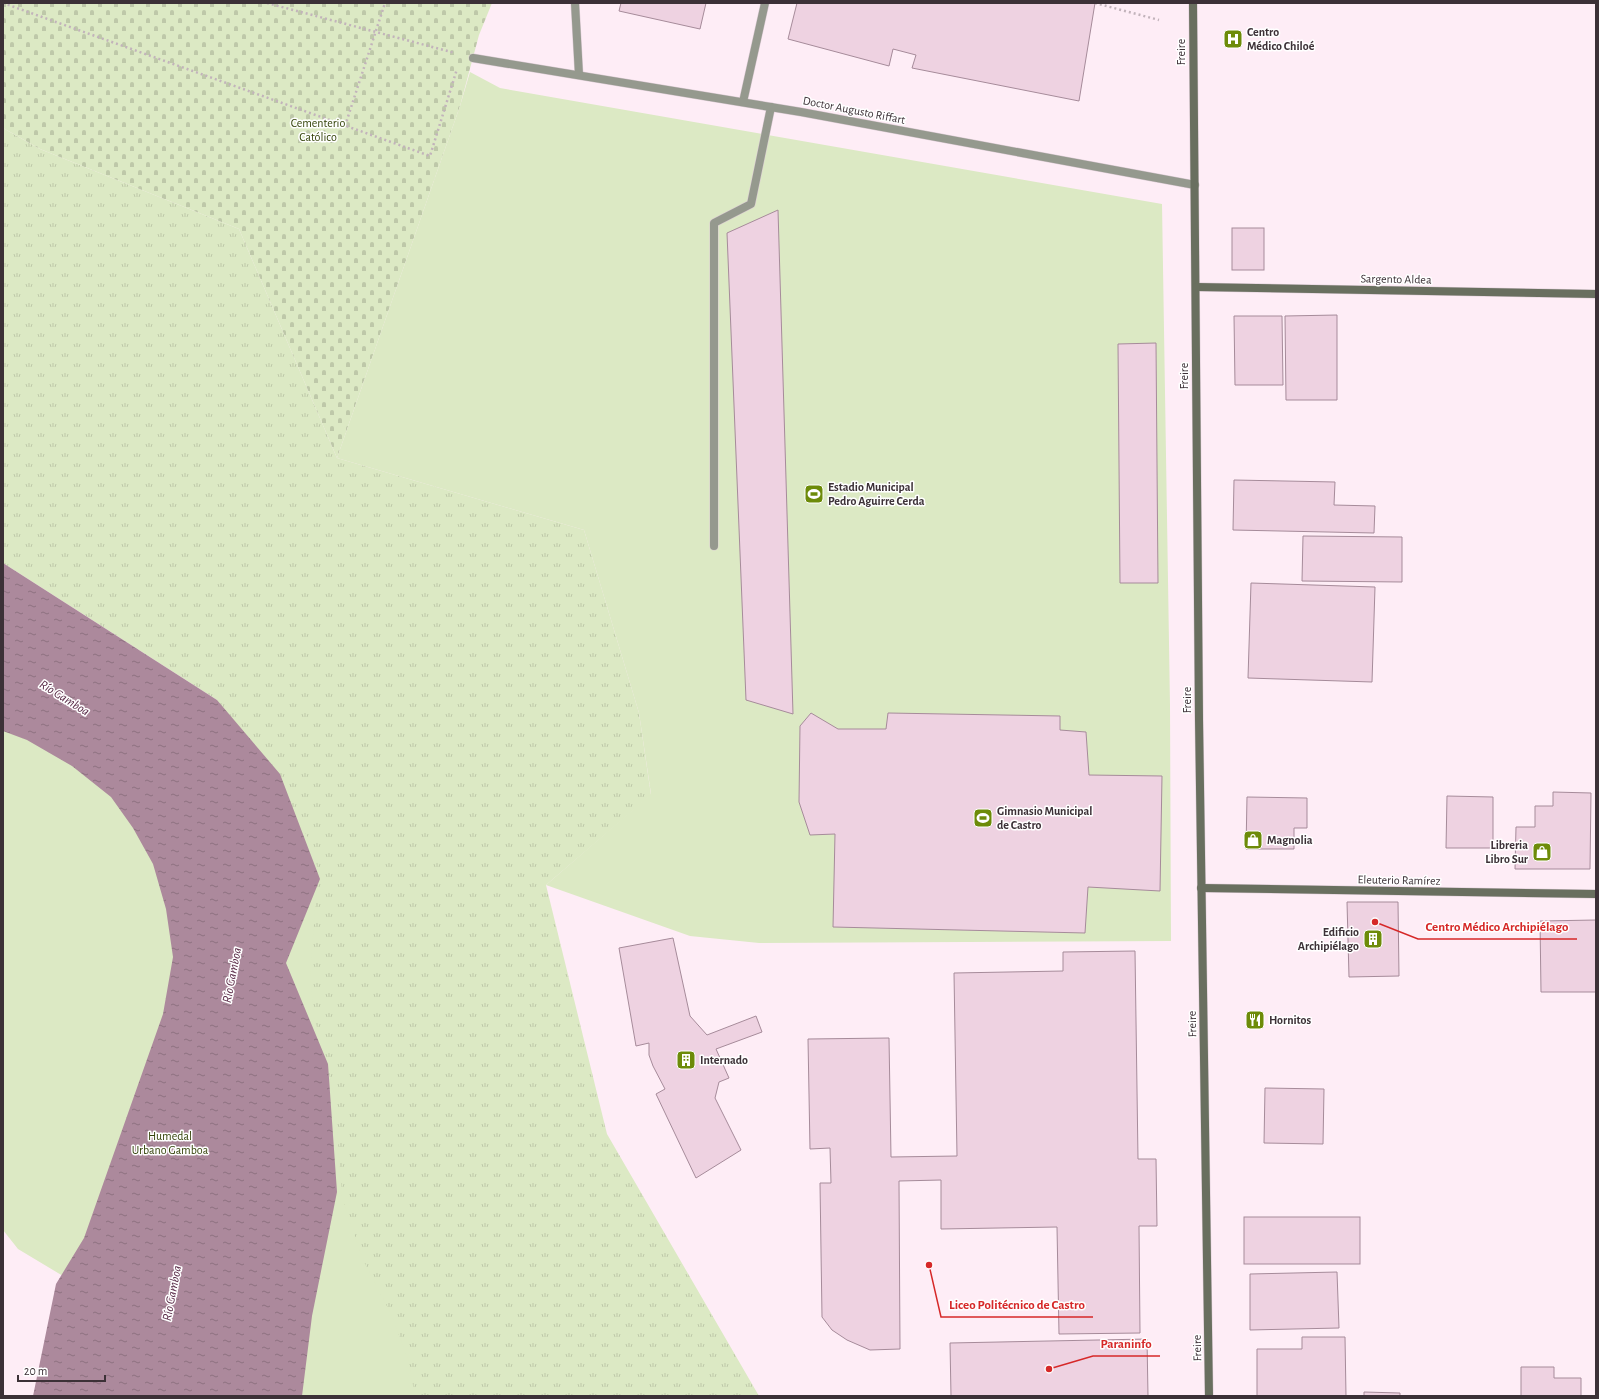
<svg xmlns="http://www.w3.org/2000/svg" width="1599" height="1399" font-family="'Alegreya Sans',sans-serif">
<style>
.grass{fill:url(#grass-tufts)}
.cemetery{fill:url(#cemetery-stones)}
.park{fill:#dce9c4}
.water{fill:url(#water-ripples)}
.building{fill:#eed2e1;stroke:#a68b9a}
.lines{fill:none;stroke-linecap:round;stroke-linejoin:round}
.lane-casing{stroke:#dbcbd4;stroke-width:9}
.street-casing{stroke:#dbcbd4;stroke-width:9}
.secondary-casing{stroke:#dbcbd4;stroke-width:9}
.path{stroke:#c2b3bb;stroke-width:2.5;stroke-dasharray:2 3;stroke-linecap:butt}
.lane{stroke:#95998e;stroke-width:8}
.street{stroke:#95998e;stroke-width:8}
.secondary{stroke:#696f5f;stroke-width:8}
.labels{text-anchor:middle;stroke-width:3;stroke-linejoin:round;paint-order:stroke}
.poi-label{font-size:12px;font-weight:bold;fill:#3c3137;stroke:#fff;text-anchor:start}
.street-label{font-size:12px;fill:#3c3137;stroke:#fff}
.park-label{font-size:12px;fill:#334208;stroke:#fff}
.water-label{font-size:13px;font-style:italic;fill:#582946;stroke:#fff}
.leader{fill:none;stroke:#d62828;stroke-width:1.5}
.callout-dot{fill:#d62828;stroke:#fff;stroke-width:1.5}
.callout-label{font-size:13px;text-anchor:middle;font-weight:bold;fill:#d62828;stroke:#fff;stroke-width:3;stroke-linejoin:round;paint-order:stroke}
</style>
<defs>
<pattern id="grass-tufts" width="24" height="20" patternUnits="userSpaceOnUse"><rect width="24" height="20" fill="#dce9c4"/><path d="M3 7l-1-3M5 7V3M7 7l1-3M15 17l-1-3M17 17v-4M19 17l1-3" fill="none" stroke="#bec8a9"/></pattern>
<pattern id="cemetery-stones" width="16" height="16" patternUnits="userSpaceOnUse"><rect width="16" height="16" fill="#dce9c4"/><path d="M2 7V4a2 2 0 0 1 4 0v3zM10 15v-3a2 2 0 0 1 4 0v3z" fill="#bec8a9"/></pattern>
<pattern id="water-ripples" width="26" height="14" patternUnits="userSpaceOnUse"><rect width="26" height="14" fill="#ac899c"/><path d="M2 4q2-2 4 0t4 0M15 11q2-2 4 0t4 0" fill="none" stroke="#8d7180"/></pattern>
</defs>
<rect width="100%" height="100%" fill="#feedf6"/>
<polygon class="grass" points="3,128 40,149 239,229 337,458 584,530 639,713 651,795 546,885 607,1134 759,1396 302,1396 286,963 217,700 3,563"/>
<polygon class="cemetery" points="3,3 492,3 479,35 460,106 337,458 239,229 40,149 3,128"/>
<g class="park">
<polygon points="470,72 500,88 1162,204 1170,705 1171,941 759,943 690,936 546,885 651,794 639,713 584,530 337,458 460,106"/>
<polygon points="3,600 275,782 310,841 318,870 310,975 314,1016 335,1098 342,1198 363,1260 391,1314 408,1359 415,1396 56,1396 68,1279 18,1249 3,1230"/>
</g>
<polygon class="water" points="3,563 217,700 280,774 320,879 286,963 328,1064 337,1192 312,1316 302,1396 33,1396 56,1284 84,1238 163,1014 173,957 166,909 153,864 133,828 111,797 72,766 27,740 3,731"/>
<g class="building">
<polygon points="621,3 706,3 700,29 619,11"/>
<polygon points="797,3 1095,3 1079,101 912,68 916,55 893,49 889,66 788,39"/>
<polygon points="778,210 793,714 746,700 727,233"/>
<rect x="1232" y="228" width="32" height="42"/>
<polygon points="1337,315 1337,400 1286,400 1285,316"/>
<polygon points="1234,316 1282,316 1283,385 1235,385"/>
<polygon points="1156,343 1158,583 1120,583 1118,344"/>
<polygon points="1234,480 1335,482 1334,505 1375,506 1374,533 1233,530"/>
<polygon points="1303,536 1402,537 1402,582 1302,581"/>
<polygon points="1251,583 1375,587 1372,682 1248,678"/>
<polygon points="811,713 838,729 886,729 888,713 1060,716 1060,730 1086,732 1089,775 1162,776 1160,891 1088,887 1085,933 833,927 835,834 810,835 799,802 800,726"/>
<polygon points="1553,792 1591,793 1590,869 1515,869 1516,827 1535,827 1535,806 1553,806"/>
<polygon points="1447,796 1493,797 1493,848 1446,848"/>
<polygon points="1247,797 1307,798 1307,828 1294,828 1294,849 1246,849"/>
<polygon points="1347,902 1398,902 1399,976 1349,977"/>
<polygon points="1596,920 1596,992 1541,992 1540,921"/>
<polygon points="673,938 690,1016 707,1035 756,1016 762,1032 716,1049 729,1078 719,1082 715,1098 741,1150 696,1178 656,1094 665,1089 653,1066 649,1055 649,1043 636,1046 619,948"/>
<polygon points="1135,951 1138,1159 1156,1159 1157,1226 1139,1226 1140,1333 1059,1334 1057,1227 941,1229 941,1180 899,1181 900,1349 870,1350 847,1340 832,1330 822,1317 820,1183 831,1183 830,1148 810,1149 808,1039 889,1038 891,1157 957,1156 954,973 1063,971 1063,952"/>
<polygon points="1265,1088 1324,1089 1323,1144 1264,1143"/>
<rect x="1244" y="1217" width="116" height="47"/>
<polygon points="1337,1272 1339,1328 1250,1330 1250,1274"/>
<polygon points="1302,1337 1345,1337 1346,1396 1257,1396 1257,1349 1302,1349"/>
<polygon points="1147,1339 1148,1396 951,1396 950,1343"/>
<polygon points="1521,1367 1554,1367 1554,1378 1581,1378 1581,1396 1521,1396"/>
<polygon points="1364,1392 1400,1393 1400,1396 1364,1396"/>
</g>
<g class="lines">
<g class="lane-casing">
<g id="lane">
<polyline points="743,102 765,3"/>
<polyline points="714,546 714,223 751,204 771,107"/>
</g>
</g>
<g class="street-casing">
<g id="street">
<polyline points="575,3 579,75"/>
<polyline points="473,58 801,112 1195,185"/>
</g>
</g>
<g class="secondary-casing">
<g id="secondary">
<polyline points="1193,3 1199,719 1209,1396"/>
<polyline points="1196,287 1596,294"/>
<polyline points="1201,888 1596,894"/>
</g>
</g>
<g class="path">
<polyline points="3,3 430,156 457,69"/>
<polyline points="267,3 455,53"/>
<polyline points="1095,3 1159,20"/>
<polyline points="345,126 385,3"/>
</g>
<use href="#lane" class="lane"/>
<use href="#street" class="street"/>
<use href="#secondary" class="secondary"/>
</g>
<defs>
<g id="hospital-square" transform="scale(1)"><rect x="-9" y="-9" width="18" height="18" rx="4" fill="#6d8b09" stroke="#fff"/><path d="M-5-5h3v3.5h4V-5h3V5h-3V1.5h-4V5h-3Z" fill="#fff"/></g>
<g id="stadium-square" transform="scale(1)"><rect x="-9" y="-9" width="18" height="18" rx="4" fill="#6d8b09" stroke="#fff"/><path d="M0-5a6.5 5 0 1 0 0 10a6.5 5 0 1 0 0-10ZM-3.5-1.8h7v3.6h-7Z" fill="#fff"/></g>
<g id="shop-square" transform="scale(1)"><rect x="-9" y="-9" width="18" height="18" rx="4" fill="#6d8b09" stroke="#fff"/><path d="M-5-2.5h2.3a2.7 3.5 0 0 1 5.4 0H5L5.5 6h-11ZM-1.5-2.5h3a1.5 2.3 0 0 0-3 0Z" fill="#fff"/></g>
<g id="building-square" transform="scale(1)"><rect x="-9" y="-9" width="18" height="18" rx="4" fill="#6d8b09" stroke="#fff"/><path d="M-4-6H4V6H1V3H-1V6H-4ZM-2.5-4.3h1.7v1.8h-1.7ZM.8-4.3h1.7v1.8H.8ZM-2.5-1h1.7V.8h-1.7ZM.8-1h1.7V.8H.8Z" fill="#fff"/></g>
<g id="restaurant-square" transform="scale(1)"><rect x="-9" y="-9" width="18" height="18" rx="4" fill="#6d8b09" stroke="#fff"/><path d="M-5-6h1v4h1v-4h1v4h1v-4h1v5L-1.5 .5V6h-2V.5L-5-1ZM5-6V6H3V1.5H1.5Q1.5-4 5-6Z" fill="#fff"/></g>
</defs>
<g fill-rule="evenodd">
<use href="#hospital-square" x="1233" y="39"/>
<use href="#stadium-square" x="814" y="494"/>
<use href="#stadium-square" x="983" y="818"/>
<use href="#shop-square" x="1253" y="840"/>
<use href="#shop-square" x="1542" y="852"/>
<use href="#building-square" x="1373" y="939"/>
<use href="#restaurant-square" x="1255" y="1020"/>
<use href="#building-square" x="686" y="1060"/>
</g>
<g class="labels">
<g class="poi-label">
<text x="1247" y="36">Centro<tspan x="1247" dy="14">Médico Chiloé</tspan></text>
<text x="828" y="491">Estadio Municipal<tspan x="828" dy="14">Pedro Aguirre Cerda</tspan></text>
<text x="997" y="815">Gimnasio Municipal<tspan x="997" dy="14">de Castro</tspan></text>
<text x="1267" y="844">Magnolia</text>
<text x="1528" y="849" text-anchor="end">Libreria<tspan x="1528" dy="14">Libro Sur</tspan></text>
<text x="1359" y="936" text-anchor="end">Edificio<tspan x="1359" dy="14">Archipiélago</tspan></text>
<text x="1269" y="1024">Hornitos</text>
<text x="700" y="1064">Internado</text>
</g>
<g class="street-label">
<text transform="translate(1181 52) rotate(-90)" y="4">Freire</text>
<text transform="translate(854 110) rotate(11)" y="4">Doctor Augusto Riffart</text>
<text transform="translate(1396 279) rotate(1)" y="4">Sargento Aldea</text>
<text transform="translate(1184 376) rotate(-90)" y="4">Freire</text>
<text transform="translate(1187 700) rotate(-90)" y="4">Freire</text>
<text transform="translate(1399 880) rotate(1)" y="4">Eleuterio Ramírez</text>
<text transform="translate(1192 1024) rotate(-91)" y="4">Freire</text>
<text transform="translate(1197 1348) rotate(-91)" y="4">Freire</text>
</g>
<g class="park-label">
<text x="318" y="127">Cementerio<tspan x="318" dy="14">Católico</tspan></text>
<text x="170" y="1140">Humedal<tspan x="170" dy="14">Urbano Gamboa</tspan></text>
</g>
<g class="water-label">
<text transform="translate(65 697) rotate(32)" y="5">Río Gamboa</text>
<text transform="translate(231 975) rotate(-79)" y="5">Río Gamboa</text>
<text transform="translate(171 1293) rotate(-79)" y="5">Río Gamboa</text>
</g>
</g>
<path class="leader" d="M1375 922L1418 939H1577M929 1265L941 1317H1093M1049 1369L1093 1356H1160"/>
<g class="callout-dot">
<circle cx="1375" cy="922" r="4"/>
<circle cx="929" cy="1265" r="4"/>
<circle cx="1049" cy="1369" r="4"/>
</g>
<g class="callout-label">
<text x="1497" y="931">Centro Médico Archipiélago</text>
<text x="1017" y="1309">Liceo Politécnico de Castro</text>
<text x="1126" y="1348">Paraninfo</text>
</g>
<rect width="1599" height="1399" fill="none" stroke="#3c3137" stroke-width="8"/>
<path d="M18 1375v6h87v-6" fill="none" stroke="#3c3137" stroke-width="2"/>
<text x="24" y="1375" font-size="12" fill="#3c3137" stroke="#ffffff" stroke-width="3" paint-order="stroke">20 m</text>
</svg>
